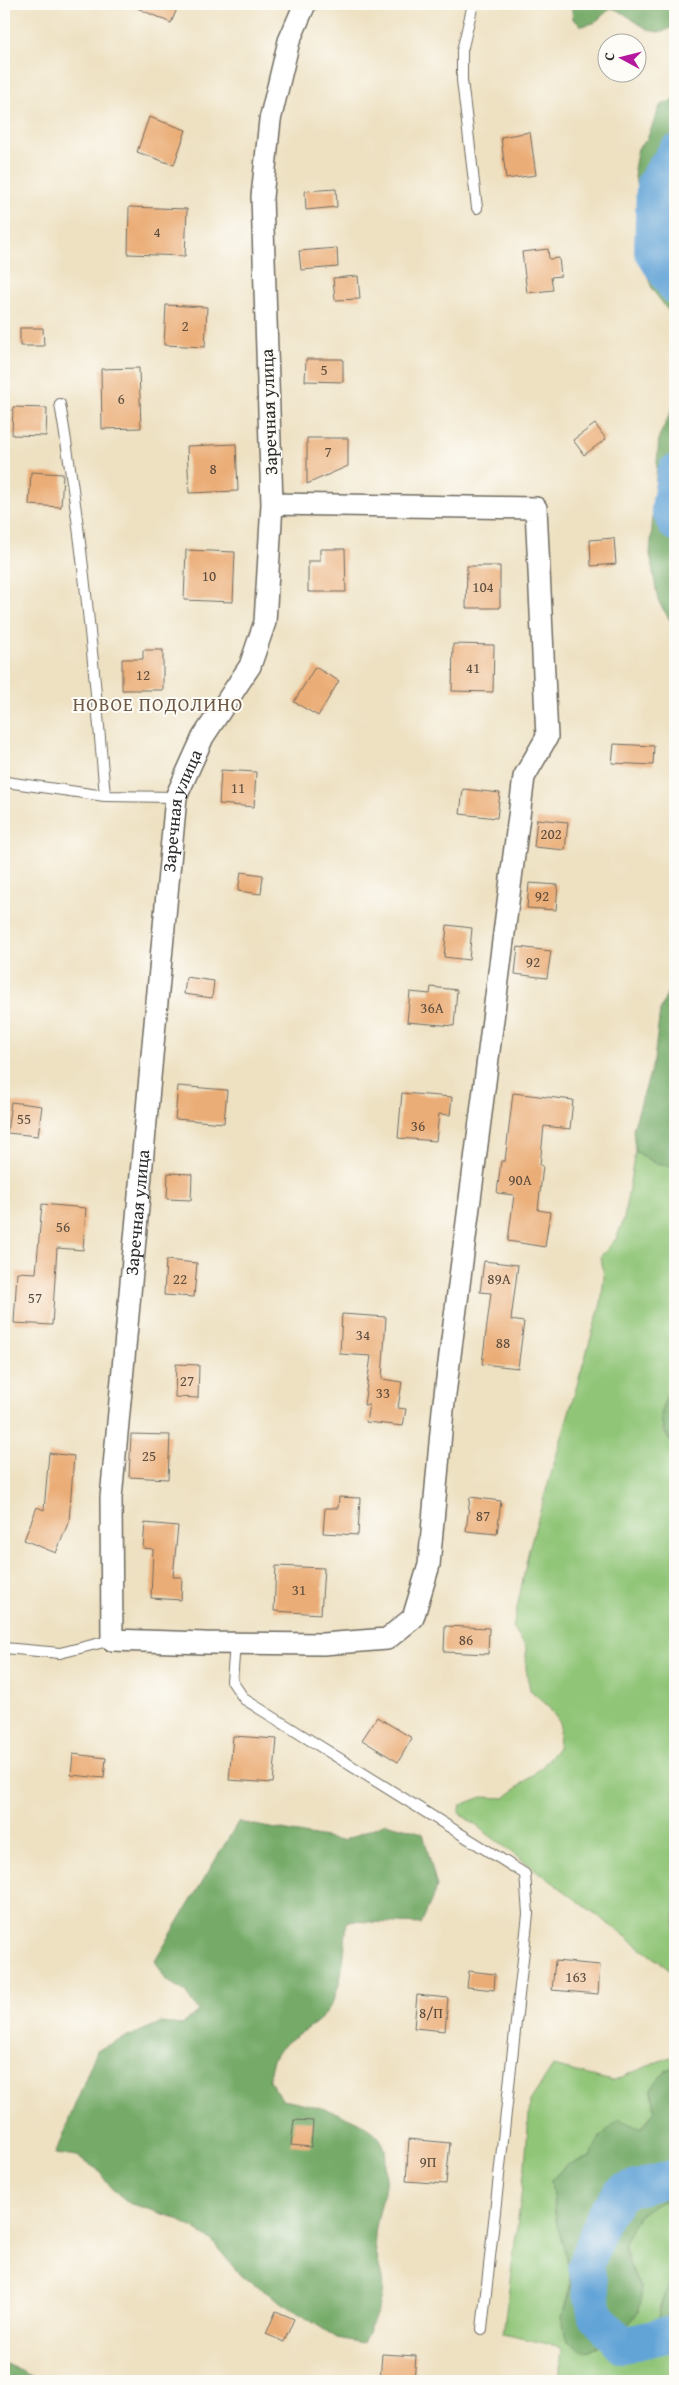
<svg xmlns="http://www.w3.org/2000/svg" width="679" height="2385" font-family="'Gentium Book Plus',serif">
<style>
.green{fill:#90c577;stroke:#5e7851}
.forest{fill:#74aa68;stroke:#506a4a}
.lines{fill:none;stroke-linecap:round;stroke-linejoin:round}
.river{stroke:#64a4d7;stroke-width:36}
.building{fill:#ebad77}
.lane-casing{stroke:#6f6b60;stroke-width:12}
.street-casing{stroke:#6f6b60;stroke-width:24}
.lane{stroke:#fff;stroke-width:10}
.street{stroke:#fff;stroke-width:21}
.labels{text-anchor:middle;stroke-width:4;stroke-linejoin:round;paint-order:stroke}
.number-label{font-size:15px;fill:#5b4c3e}
.street-label{font-size:18px;fill:#2b2b2b;stroke:#fdfcf7}
.neighbourhood-label{font-size:19px;letter-spacing:1px;fill:#6e5846;stroke:#fdfcf7}
</style>
<rect width="100%" height="100%" fill="#fdfcf7"/>
<filter id="ink" filterUnits="userSpaceOnUse"><feTurbulence type="fractalNoise" baseFrequency=".02" numOctaves="2"/><feDisplacementMap in="SourceGraphic" scale="10" xChannelSelector="R" yChannelSelector="G"/><feConvolveMatrix kernelMatrix="1 2 1 2 8 2 1 2 1" color-interpolation-filters="sRGB"/></filter>
<filter id="wash" filterUnits="userSpaceOnUse"><feTurbulence type="fractalNoise" baseFrequency=".0096" numOctaves="4" result="noise"/><feDisplacementMap in="SourceGraphic" scale="20" xChannelSelector="R" yChannelSelector="G"/><feGaussianBlur stdDeviation="1.12" result="paint"/><feColorMatrix in="noise" values="0 0 0 0 0 0 0 0 0 0 0 0 0 0 0 0 0 1.4 0 .05"/><feComposite in="paint" operator="in"/></filter>
<g filter="url(#wash)">
<rect width="100%" height="100%" fill="#eee1c2"/>
<g class="green">
<polygon points="635,1151 656,1164 675,1167 675,1388 670,1389 663,1431 675,1448 675,1539 673,1541 675,1564 675,1973 459,1813 461,1805 482,1797 505,1798 543,1766 558,1747 560,1723 547,1705 530,1690 526,1669 526,1647 513,1628 529,1549 601,1303 604,1278 601,1256 616,1239 624,1218"/>
<path d="M 675,2055 L 675,2067 L 665,2071 L 655,2110 L 640,2129 L 600,2137 L 590,2157 L 567,2165 L 551,2180 C 553,2196 554,2212 558,2227 C 568,2267 577,2276 562,2317 L 641,2289 L 631,2268 L 624,2245 L 633,2224 L 648,2206 L 675,2197 L 675,2279 C 660,2293 660,2314 658,2333 L 675,2338 L 675,2381 L 559,2381 L 562,2347 L 503,2334 L 525,2165 L 530,2101 L 553,2066 L 612,2081 Z"/>
</g>
<g class="forest">
<path d="M 571,4 L 675,4 L 675,24 C 653,47 633,13 611,8 L 594,23 L 582,26 L 573,19 Z"/>
<polygon points="675,99 675,232 674,232 664,225 659,214 649,209 643,200 637,190 634,169 638,148 647,139 660,106"/>
<polygon points="673,240 675,242 675,320 652,289 645,268 650,245"/>
<polygon points="675,403 675,621 670,620 658,601 650,554 659,437"/>
<polygon points="675,987 675,1167 656,1164 635,1151 633,1129 654,1060 660,1011 669,989"/>
<path d="M 675,1388 L 675,1447 C 658,1424 657,1415 670,1389 Z"/>
<path d="M 238,1822 L 342,1841 L 386,1823 L 423,1833 L 437,1887 L 421,1924 L 347,1921 C 344,1950 344,1985 328,2010 C 315,2031 285,2035 274,2058 C 271,2064 270,2073 269,2080 L 282,2099 C 307,2103 372,2118 383,2144 C 386,2150 386,2160 386,2167 C 387,2190 378,2211 375,2234 C 374,2250 379,2264 382,2279 C 386,2302 372,2323 363,2343 L 337,2338 L 241,2276 L 211,2240 L 193,2228 L 173,2217 L 129,2203 L 111,2188 L 97,2169 L 77,2157 L 55,2154 L 97,2050 L 160,2023 L 182,2025 L 199,2011 L 186,1992 L 166,1980 L 155,1961 Z"/>
<path d="M 675,2067 L 675,2197 C 656,2204 639,2209 631,2230 C 629,2234 626,2239 625,2244 C 621,2265 652,2288 637,2313 C 625,2333 605,2341 586,2352 L 566,2340 L 562,2317 L 570,2294 L 570,2270 L 557,2225 L 551,2180 L 567,2165 L 590,2157 L 600,2137 L 619,2119 L 641,2129 L 655,2110 L 651,2088 L 665,2071 Z"/>
<path d="M 675,2279 L 675,2338 L 657,2333 C 660,2314 660,2293 675,2279 Z"/>
<polygon points="4,2363 42,2381 4,2381"/>
</g>
<g class="lines">
<g class="river">
<polyline points="675,153 654,184 652,251 675,286"/>
<polyline points="675,472 669,508 675,523"/>
<polyline points="675,2177 622,2192 603,2217 586,2266 596,2316 623,2345 675,2333"/>
</g>
</g>
<g id="blocks">
<g class="building">
<polygon points="128,4 179,4 171,23"/>
<polygon points="149,117 186,130 174,165 137,152"/>
<polygon points="530,132 536,175 506,179 501,137"/>
<polygon points="336,189 337,207 306,210 305,191"/>
<polygon points="129,207 187,209 185,256 128,254"/>
<polygon points="337,248 338,267 301,270 299,251"/>
<polygon points="548,249 549,259 559,258 561,276 551,277 553,290 527,293 522,252"/>
<polygon points="358,276 360,299 335,300 333,278"/>
<polygon points="166,305 207,307 205,347 164,345"/>
<polygon points="20,328 43,328 44,346 20,346"/>
<polygon points="306,359 343,359 343,382 305,381"/>
<polygon points="139,368 141,428 102,429 101,369"/>
<polygon points="13,407 47,408 46,436 12,435"/>
<polygon points="595,424 606,439 584,455 573,440"/>
<polygon points="307,438 348,438 348,466 307,484"/>
<polygon points="236,444 238,491 189,493 187,446"/>
<polygon points="31,472 63,474 61,507 29,505"/>
<polygon points="614,538 616,564 591,566 590,540"/>
<polygon points="320,549 345,549 346,592 308,592 308,561 320,561"/>
<polygon points="186,550 235,552 233,602 184,600"/>
<polygon points="467,566 500,566 500,608 466,608"/>
<polygon points="453,644 494,645 493,692 452,691"/>
<polygon points="143,650 163,650 163,690 122,690 122,659 143,659"/>
<polygon points="315,667 339,681 318,716 294,702"/>
<polygon points="614,744 654,746 653,765 612,763"/>
<polygon points="221,770 256,772 254,807 219,804"/>
<polygon points="463,789 500,793 497,818 460,814"/>
<polygon points="537,819 568,822 565,850 534,847"/>
<polygon points="241,872 263,875 261,894 238,891"/>
<polygon points="529,883 558,885 556,910 527,908"/>
<polygon points="447,925 472,928 469,960 444,957"/>
<polygon points="518,947 551,951 547,978 515,974"/>
<polygon points="186,977 214,981 212,998 184,994"/>
<polygon points="431,987 457,990 454,1026 407,1022 410,992 430,994"/>
<polygon points="178,1086 227,1090 224,1123 175,1119"/>
<polygon points="402,1093 452,1097 450,1115 439,1114 436,1141 398,1138"/>
<polygon points="513,1093 573,1100 570,1129 544,1126 540,1165 543,1166 538,1210 550,1212 545,1247 508,1241 514,1195 497,1193 501,1161 505,1161"/>
<polygon points="11,1102 42,1106 38,1136 7,1133"/>
<polygon points="168,1173 192,1174 191,1200 167,1199"/>
<polygon points="42,1204 86,1208 83,1250 57,1248 52,1325 14,1323 17,1272 36,1273"/>
<polygon points="166,1260 197,1263 194,1297 164,1295"/>
<polygon points="484,1261 518,1265 511,1320 524,1322 518,1368 482,1364 491,1293 480,1292"/>
<polygon points="342,1314 386,1317 382,1379 402,1382 398,1408 406,1409 403,1426 366,1422 369,1405 364,1405 371,1356 340,1354"/>
<polygon points="176,1364 199,1365 198,1398 175,1397"/>
<polygon points="131,1434 170,1435 168,1479 129,1477"/>
<polygon points="49,1453 74,1456 69,1521 56,1553 24,1540 37,1507 44,1510"/>
<polygon points="339,1497 360,1498 358,1535 323,1533 325,1508 338,1508"/>
<polygon points="470,1497 501,1501 497,1534 466,1531"/>
<polygon points="145,1523 178,1526 173,1577 182,1577 181,1600 151,1598 153,1549 143,1548"/>
<polygon points="276,1566 324,1568 321,1614 274,1611"/>
<polygon points="445,1626 489,1628 488,1654 444,1652"/>
<polygon points="377,1717 412,1738 398,1762 362,1740"/>
<polygon points="233,1736 277,1739 273,1783 229,1780"/>
<polygon points="73,1754 106,1758 104,1778 71,1775"/>
<polygon points="555,1961 600,1965 598,1994 552,1990"/>
<polygon points="469,1971 495,1974 494,1990 467,1987"/>
<polygon points="417,1995 448,1998 445,2031 414,2028"/>
<polygon points="294,2120 313,2121 311,2147 291,2145"/>
<polygon points="409,2139 450,2143 446,2184 406,2181"/>
<polygon points="276,2311 294,2319 284,2342 266,2334"/>
<polygon points="382,2354 416,2356 414,2381 380,2381"/>
</g>
</g>
</g>
<g filter="url(#ink)">
<use href="#blocks" fill-opacity="0" stroke="#6f6b60" stroke-width="1"/>
<g class="lines">
<g class="lane-casing">
<g id="lane">
<polyline points="473,4 462,51 462,80 477,208"/>
<path d="M 60,404 C 82,534 94,665 105,796"/>
<polyline points="4,784 6,782 105,796 176,797"/>
<polyline points="235,1644 232,1681 244,1699 525,1874 528,1914 482,2329"/>
<polyline points="4,1648 60,1653 112,1640"/>
</g>
</g>
<g class="street-casing">
<g id="street">
<path id="s1" d="M 272,504 L 536,508 L 547,737 L 524,777 L 443,1410 L 429,1565 L 413,1618 L 387,1639 L 323,1644 L 205,1643 L 112,1640 L 111,1498 L 176,797 L 203,737 L 250,666 L 265,622 L 272,504 L 262,197 L 270,120 L 289,41 L 305,4"/>
</g>
</g>
<use href="#lane" class="lane"/>
<use href="#street" class="street"/>
</g>
</g>
<g class="labels">
<g class="number-label">
<text x="157" y="237">4</text>
<text x="185" y="331">2</text>
<text x="324" y="375">5</text>
<text x="121" y="404">6</text>
<text x="328" y="457">7</text>
<text x="213" y="474">8</text>
<text x="209" y="581">10</text>
<text x="483" y="592">104</text>
<text x="473" y="673">41</text>
<text x="143" y="680">12</text>
<text x="238" y="793">11</text>
<text x="551" y="839">202</text>
<text x="542" y="901">92</text>
<text x="533" y="967">92</text>
<text x="432" y="1013">36А</text>
<text x="24" y="1124">55</text>
<text x="418" y="1131">36</text>
<text x="520" y="1185">90А</text>
<text x="63" y="1232">56</text>
<text x="180" y="1284">22</text>
<text x="499" y="1284">89А</text>
<text x="35" y="1303">57</text>
<text x="363" y="1340">34</text>
<text x="503" y="1348">88</text>
<text x="187" y="1386">27</text>
<text x="383" y="1398">33</text>
<text x="149" y="1461">25</text>
<text x="483" y="1521">87</text>
<text x="299" y="1595">31</text>
<text x="466" y="1645">86</text>
<text x="576" y="1982">163</text>
<text x="431" y="2018">8/П</text>
<text x="428" y="2167">9П</text>
</g>
<g class="street-label">
<text transform="translate(269 412) rotate(-92)" y="6">Заречная улица</text>
<text dy="6" stroke="none"><textPath href="#s1" startOffset="2531">Заречная улица</textPath></text>
<text dy="6" stroke="none"><textPath href="#s1" startOffset="2126">Заречная улица</textPath></text>
</g>
<g class="neighbourhood-label">
<text x="158" y="711">НОВОЕ ПОДОЛИНО</text>
</g>
</g>
<rect width="679" height="2385" fill="none" stroke="#fdfcf7" stroke-width="20"/>
<g transform="translate(622 58) rotate(277)"><circle r="24" fill="#fdfcf7" stroke="#a9a8a5"/>
<path d="M0-4L9 19L0 12L-9 19Z" fill="#b5179e"/>
<text y="-8" font-size="14" font-weight="bold" text-anchor="middle" fill="#2b2b2b">С</text>
</g>
</svg>
